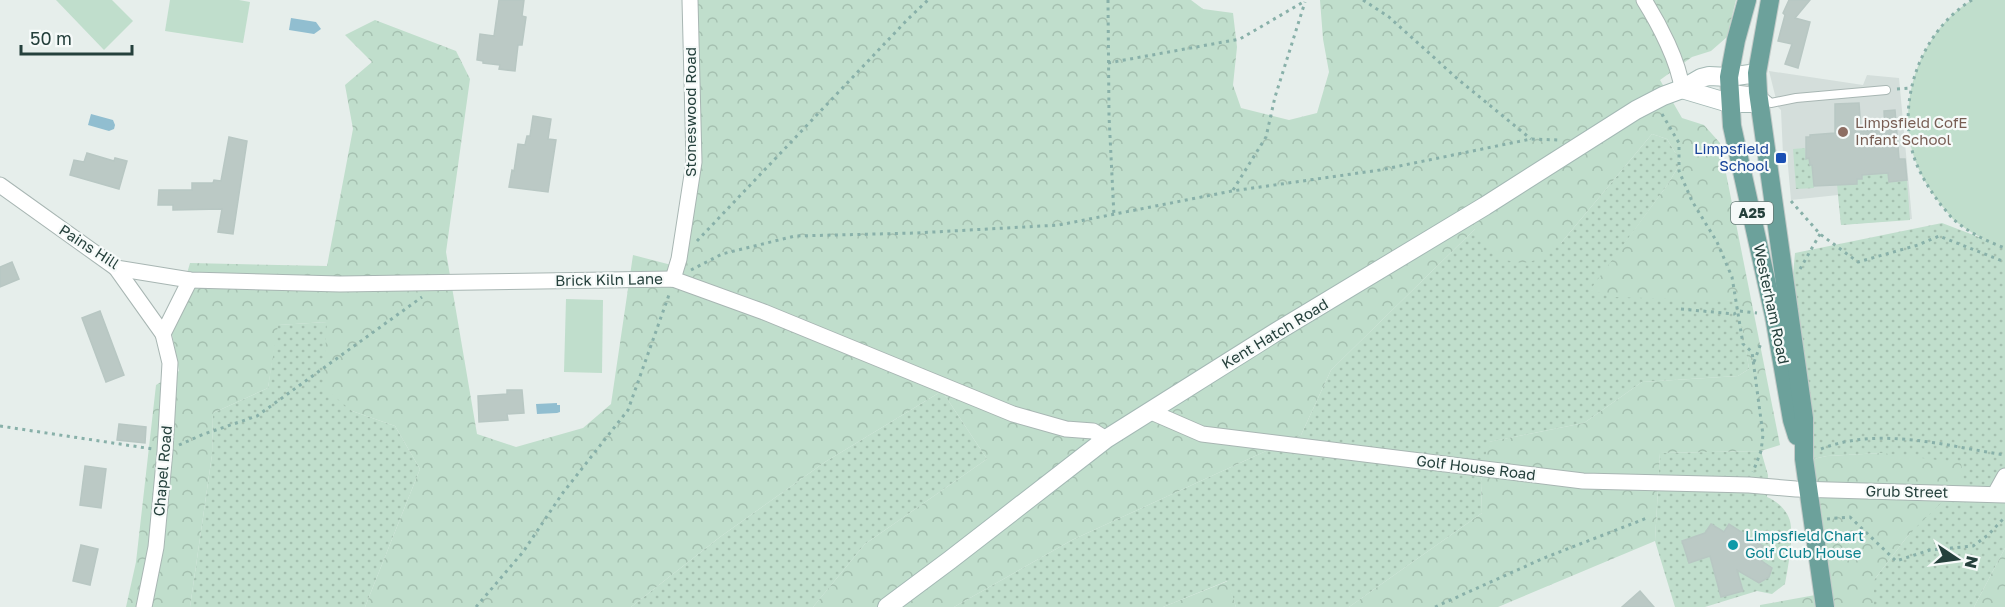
<svg xmlns="http://www.w3.org/2000/svg" width="2005" height="607" font-family="'Golos Text',sans-serif">
<style>
.built{fill:#d4dedb}
.grass{fill:url(#grass-dots)}
.forest{fill:url(#forest-crowns)}
.garden{fill:#c0decc}
.water{fill:#91bed0}
.building{fill:#bbc9c5;stroke:#b8c7c3;stroke-width:1.5}
.lines{fill:none;stroke-linecap:round;stroke-linejoin:round}
.lane-casing{stroke:#a8b6b3;stroke-width:10}
.street-casing{stroke:#a8b6b3;stroke-width:17}
.secondary-casing{stroke:#a4b9b5;stroke-width:20}
.primary-casing{stroke:#c2cac8;stroke-width:20}
.path{stroke:#88b0a9;stroke-width:3;stroke-dasharray:3 4.5;stroke-linecap:butt}
.lane{stroke:#fff;stroke-width:8}
.street{stroke:#fff;stroke-width:15}
.secondary{stroke:#fff;stroke-width:18}
.primary{stroke:#6ca19b;stroke-width:18}
.education-dot{fill:#8d6e63;stroke:#f6faf9;stroke-width:2}
.transit-dot{fill:#1a4fb4;stroke:#f6faf9;stroke-width:2}
.culture-dot{fill:#0f9aa8;stroke:#f6faf9;stroke-width:2}
.labels{text-anchor:middle;stroke-width:4.5;stroke-linejoin:round;paint-order:stroke}
.shield{fill:#f6faf9;stroke:#647875;stroke-width:1.5}
.shield-label{font-size:14px;font-weight:bold;fill:#25403c}
.street-label{font-size:15px;fill:#25403c;stroke:#f6faf9}
.education-label{font-size:15px;fill:#785e54;stroke:#f6faf9;text-anchor:start}
.transit-label{font-size:15px;fill:#164399;stroke:#f6faf9;text-anchor:end}
.culture-label{font-size:15px;fill:#0d838f;stroke:#f6faf9;text-anchor:start}
</style>
<defs>
<pattern id="grass-dots" width="8" height="8" patternUnits="userSpaceOnUse" patternTransform="scale(1.5)"><rect width="8" height="8" fill="#c0decc"/><path d="M2 2h.1M6 6h.1" fill="none" stroke="#a5c0b0" stroke-width="1.8" stroke-linecap="round"/></pattern>
<pattern id="forest-crowns" width="20" height="18" patternUnits="userSpaceOnUse" patternTransform="scale(1.5)"><rect width="20" height="18" fill="#c0decc"/><path d="M2 6a3 3 0 1 1 6 0M12 15a3 3 0 1 1 6 0" fill="none" stroke="#a5c0b0"/></pattern>
</defs>
<rect width="100%" height="100%" fill="#e6eeeb"/>
<polygon class="built" points="1769,71 1863,85 1867,75 1899,78 1912,219 1841,225 1838,195 1791,200 1787,155 1783,155 1781,110 1778,107"/>
<g class="grass">
<polygon points="1652,134 1667,139 1681,162 1668,184 1591,290 1739,301 1749,369 1738,376 1642,382 1584,423 1489,442 1481,481 1482,513 1349,607 1236,607 1227,581 1163,607 954,607 1072,540 1301,435 1331,370 1476,228 1561,243"/>
<polygon points="1805,148 1806,158 1809,158 1810,165 1816,165 1813,174 1814,188 1796,189 1793,149"/>
<polygon points="1887,166 1889,182 1907,180 1910,220 1841,225 1837,184 1857,184 1857,179 1862,179 1862,175 1868,175 1868,167"/>
<polygon points="1942,223 2005,247 2005,548 1974,607 1874,607 1874,580 1910,533 1882,453 1827,456 1813,459 1792,286 1795,253"/>
<polygon points="327,322 352,411 395,426 420,469 365,607 190,607 212,455 213,413 268,388 277,325"/>
<polygon points="942,391 987,459 865,544 813,607 631,607 720,537 825,462"/>
<path d="M 1761,451 L 1768,475 L 1767,497 C 1777,501 1787,510 1790,521 C 1794,537 1788,567 1785,584 L 1772,594 L 1757,591 L 1705,607 L 1675,607 L 1655,541 L 1660,453 Z"/>
</g>
<g class="forest">
<polygon points="696,0 1191,0 1203,9 1233,13 1237,47 1233,85 1241,108 1289,120 1317,113 1329,72 1323,39 1320,0 1736,0 1727,37 1711,51 1692,57 1660,80 1682,118 1704,125 1720,143 1780,445 1761,451 1660,453 1655,541 1498,607 1349,607 1482,513 1481,481 1488,442 1584,423 1642,382 1738,376 1749,369 1738,301 1615,297 1590,290 1668,184 1681,162 1667,139 1652,134 1561,243 1541,259 1523,263 1498,259 1475,229 1331,370 1301,435 1072,540 954,607 813,607 865,544 987,459 942,391 825,462 720,537 631,607 365,607 420,469 395,426 352,411 323,387 327,322 278,325 268,388 213,413 212,455 190,607 126,607 136,562 156,385 179,371 171,329 190,263 327,266 353,129 345,85 372,62 345,35 375,20 456,51 470,79 446,252 477,434 516,447 583,428 611,404 633,255 683,268"/>
<polygon points="1882,453 1961,463 1964,481 1910,533 1874,580 1874,607 1760,607 1760,605 1832,592 1813,459 1827,456"/>
<polygon points="2005,548 2005,607 1974,607"/>
<polygon points="1228,581 1236,607 1163,607"/>
</g>
<g class="garden">
<polygon points="56,0 112,0 133,21 104,50"/>
<polygon points="170,0 239,0 250,2 243,43 165,31"/>
<path d="M 1972,0 L 2005,0 L 2005,248 C 1986,241 1968,232 1953,219 C 1949,215 1945,209 1941,205 C 1930,190 1920,175 1914,157 C 1896,100 1921,31 1972,0 Z"/>
<polygon points="566,299 603,300 602,373 564,372"/>
</g>
<g class="water">
<polygon points="291,18 316,22 321,29 314,34 289,30"/>
<polygon points="91,114 113,120 115,125 114,129 109,131 88,125"/>
<polygon points="557,403 557,405 560,405 560,412 557,413 537,414 536,404"/>
</g>
<g class="building">
<polygon points="499,0 524,0 522,16 526,17 522,45 518,45 515,71 499,69 500,65 483,63 483,61 477,60 480,34 494,36"/>
<polygon points="1789,0 1810,0 1795,18 1810,22 1798,68 1785,64 1792,44 1778,41 1785,15 1783,13"/>
<polygon points="1859,103 1861,131 1885,130 1884,111 1895,110 1899,159 1905,159 1907,180 1889,182 1888,173 1862,175 1862,179 1857,179 1857,184 1814,186 1812,165 1810,165 1809,158 1806,159 1806,137 1810,137 1810,135 1835,133 1835,104"/>
<polygon points="533,116 551,119 548,139 556,140 548,192 509,187 512,170 514,171 518,144 525,145 527,136 530,136"/>
<polygon points="229,137 247,141 233,234 218,232 222,209 173,210 173,205 158,205 159,190 192,190 192,183 213,183 214,180 221,181"/>
<polygon points="87,153 114,161 115,158 127,161 119,189 70,175 74,160 84,162"/>
<polygon points="12,262 19,279 0,287 0,267"/>
<polygon points="100,311 124,375 106,382 82,318"/>
<polygon points="507,390 522,390 524,413 507,414 508,420 479,422 478,396 507,394"/>
<polygon points="119,424 146,427 145,443 117,440"/>
<polygon points="85,466 106,469 101,508 80,505"/>
<polygon points="1711,524 1724,532 1729,524 1763,546 1756,557 1772,568 1769,577 1759,583 1737,570 1743,591 1721,597 1710,556 1689,563 1682,541 1705,533"/>
<polygon points="81,545 98,549 90,585 73,581"/>
<polygon points="1640,591 1654,607 1622,607"/>
</g>
<g class="lines">
<g class="lane-casing">
<polyline id="lane" points="1731,89 1758,92 1771,103 1796,98 1886,90"/>
</g>
<g class="street-casing">
<g id="street">
<path d="M 1644,0 C 1659,24 1679,62 1682,89"/>
<polyline points="0,185 116,268 190,280 340,284 673,279 764,312 1013,414 1066,429 1093,431 1106,439"/>
<polyline points="116,268 163,334 190,280"/>
<polyline points="673,279 679,259 694,162 690,0"/>
<polyline points="1149,411 1202,434 1583,481 1749,485 1796,489 2005,495"/>
<polyline points="1995,494 2005,476"/>
<polyline points="144,607 156,547 165,451 170,363 163,334"/>
</g>
</g>
<g class="secondary-casing">
<g id="secondary">
<polyline points="1682,89 1729,103 1759,103"/>
<polyline points="887,607 950,560 1106,439 1276,332 1485,206 1636,110 1663,96 1682,89 1701,78 1709,76 1729,77 1757,73"/>
</g>
</g>
<g class="primary-casing">
<g id="primary">
<polyline points="1747,0 1736,40 1729,77 1732,126 1774,316 1792,420 1797,436"/>
<polyline points="1770,0 1757,73 1758,92 1804,418 1804,459 1825,607"/>
</g>
</g>
<g class="path">
<polyline points="1108,0 1109,116 1114,216"/>
<polyline points="1363,0 1389,17 1460,81 1531,139"/>
<path d="M 1972,0 C 1921,31 1896,100 1914,157 C 1920,175 1930,190 1941,205 C 1945,209 1949,215 1953,219 C 1968,232 1986,241 2005,248"/>
<polyline points="1108,63 1240,39 1305,1"/>
<polyline points="1897,89 1911,88"/>
<polyline points="1662,114 1679,143 1679,171 1692,201 1717,242 1732,277 1743,344 1752,352 1763,435 1761,451 1753,472"/>
<polyline points="1233,190 1266,137 1275,97 1305,2"/>
<polyline points="1791,201 1820,234 1858,262 1918,245 1939,236 2005,262"/>
<polyline points="697,241 908,19 928,0"/>
<polyline points="1800,269 1820,234"/>
<polyline points="691,270 722,254 795,236 916,233 1059,225 1232,191 1380,170 1531,139 1558,140"/>
<polyline points="1681,309 1734,314 1739,311 1757,313"/>
<polyline points="1754,362 1761,343"/>
<polyline points="0,426 153,449"/>
<polyline points="179,445 204,434 257,416 422,297"/>
<path d="M 1821,449 C 1879,426 1946,446 2005,455"/>
<polyline points="1827,519 1850,517 1896,561 1930,550 1973,546 1988,535 2005,517"/>
<polyline points="476,607 523,552 562,494 628,410 670,292"/>
<polyline points="1435,607 1544,558 1647,518"/>
</g>
<use href="#lane" class="lane"/>
<use href="#street" class="street"/>
<use href="#secondary" class="secondary"/>
<use href="#primary" class="primary"/>
</g>
<circle class="education-dot" cx="1843" cy="132" r="6"/>
<rect class="transit-dot" x="1775" y="152" width="12" height="12" rx="3"/>
<circle class="culture-dot" cx="1733" cy="545" r="6"/>
<g class="labels">
<rect class="shield" x="1731" y="202" width="42" height="22" rx="4.5"/>
<g class="shield-label">
<text x="1752" y="218">A25</text>
</g>
<g class="street-label">
<text transform="translate(691 112) rotate(-90)" y="5">Stoneswood Road</text>
<text transform="translate(89 247) rotate(33)" y="5">Pains Hill</text>
<text transform="translate(609 280) rotate(-1)" y="5">Brick Kiln Lane</text>
<text transform="translate(1771 304) rotate(78)" y="5">Westerham Road</text>
<text transform="translate(1275 334) rotate(-31)" y="5">Kent Hatch Road</text>
<text transform="translate(1476 468) rotate(7)" y="5">Golf House Road</text>
<text transform="translate(163 471) rotate(-85)" y="5">Chapel Road</text>
<text transform="translate(1907 492) rotate(1)" y="5">Grub Street</text>
</g>
<g class="education-label">
<text x="1855" y="128">Limpsfield CofE<tspan x="1855" dy="17">Infant School</tspan></text>
</g>
<g class="transit-label">
<text x="1769" y="154">Limpsfield<tspan x="1769" dy="17">School</tspan></text>
</g>
<g class="culture-label">
<text x="1745" y="541">Limpsfield Chart<tspan x="1745" dy="17">Golf Club House</tspan></text>
</g>
</g>
<g transform="translate(1957 559) rotate(103)" stroke="#f6faf9" stroke-width="4.5" paint-order="stroke">
<path d="M0-4.5L10 22L0 15L-10 22Z" fill="#25403c"/>
<text y="-9" font-size="16" font-weight="bold" text-anchor="middle" fill="#25403c">N</text>
</g>
<path d="M21 45v9h111v-9" fill="none" stroke="#25403c" stroke-width="3"/>
<text x="30" y="45" font-size="18" fill="#25403c" stroke="#f6faf9" stroke-width="4.5" paint-order="stroke">50 m</text>
</svg>
